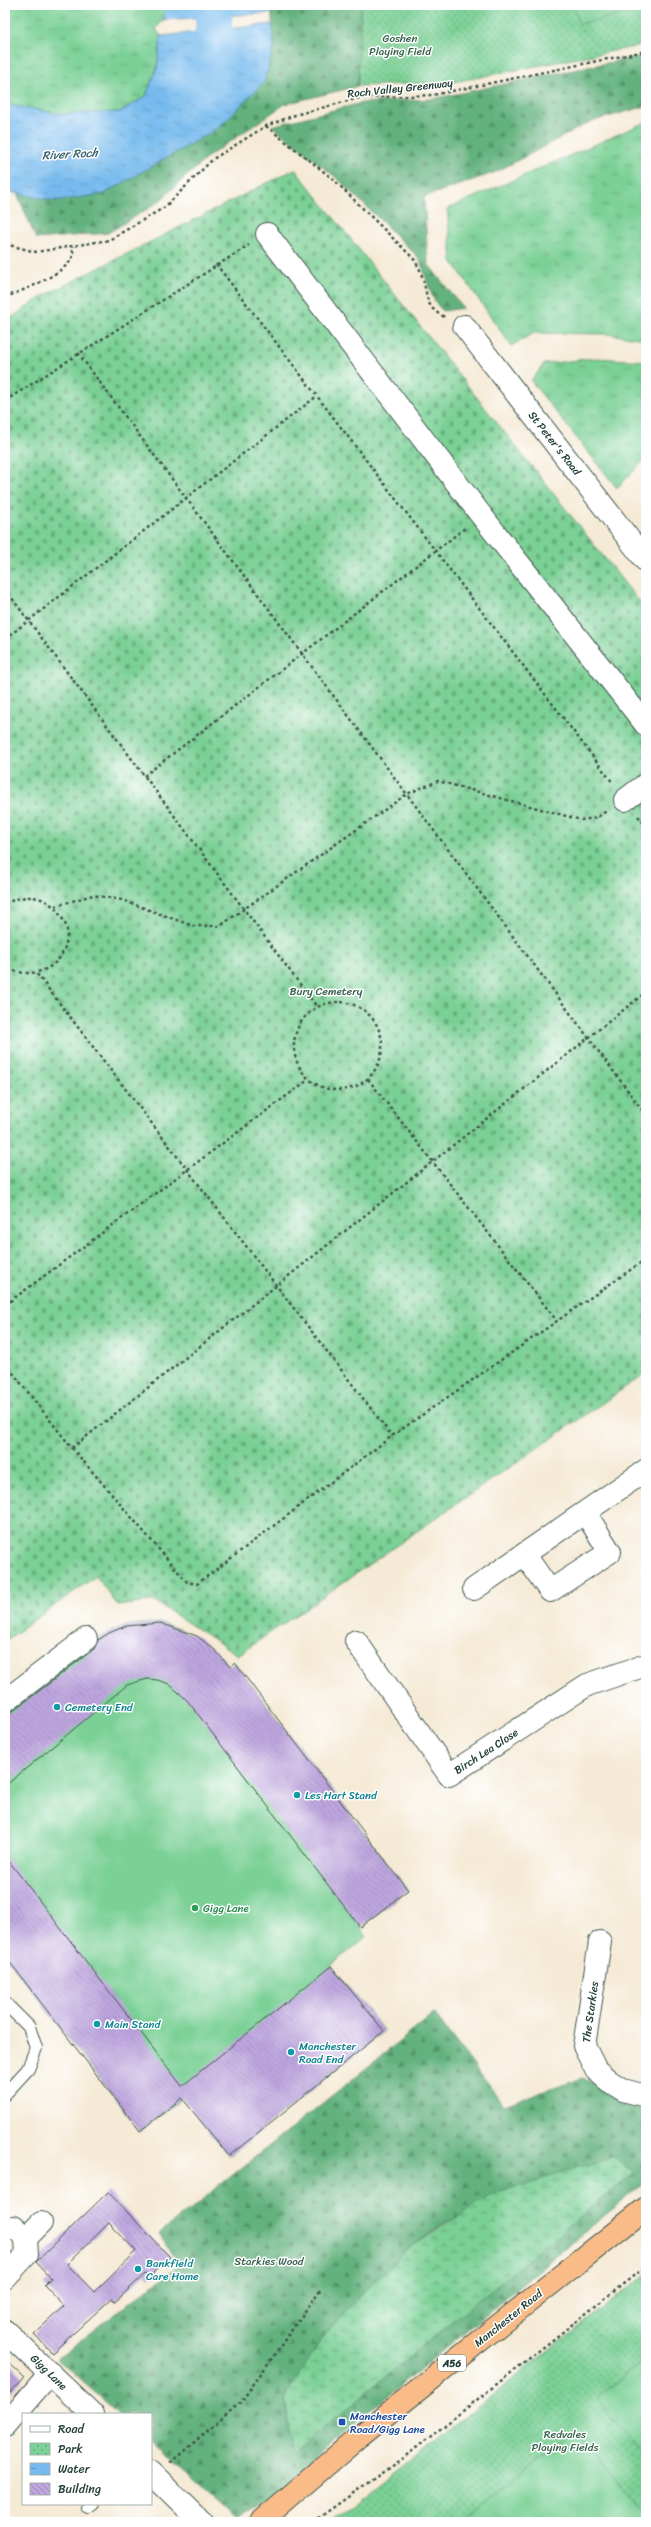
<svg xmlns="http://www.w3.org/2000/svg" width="651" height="2527" font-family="Sriracha,sans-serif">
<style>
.grass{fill:url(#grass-tufts);stroke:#4c8664}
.forest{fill:url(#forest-firs);stroke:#417859;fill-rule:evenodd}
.wetland{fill:url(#wetland-marsh);stroke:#4c8664}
.cemetery{fill:url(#cemetery-stones);stroke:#4c8664}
.park{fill:url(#park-dots);stroke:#4c8664}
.pitch{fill:#7ad095;stroke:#4c8664}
.water{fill:url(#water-ripples);stroke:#4b7c91}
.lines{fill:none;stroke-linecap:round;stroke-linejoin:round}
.river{stroke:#7be;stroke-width:37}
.building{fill:url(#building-back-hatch);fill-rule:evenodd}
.service-casing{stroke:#3f574c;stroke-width:14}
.minor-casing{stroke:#3f574c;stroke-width:24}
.trunk-casing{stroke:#3f574c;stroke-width:24}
.path{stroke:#3f574c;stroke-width:2.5;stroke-dasharray:3 3;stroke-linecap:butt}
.service{stroke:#fff;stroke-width:12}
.minor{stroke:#fff;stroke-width:22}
.trunk{stroke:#f9bc89;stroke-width:22}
.culture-dot{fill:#0f9aa8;stroke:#fff;stroke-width:1.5}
.leisure-dot{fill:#2e9e5b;stroke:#fff;stroke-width:1.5}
.transit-dot{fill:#1a4fb4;stroke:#fff;stroke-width:1.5}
.labels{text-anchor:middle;stroke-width:3;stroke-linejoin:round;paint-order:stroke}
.shield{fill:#fff;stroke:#627771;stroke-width:1}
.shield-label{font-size:10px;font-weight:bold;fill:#1f3d34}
.park-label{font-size:11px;fill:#36624c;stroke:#fff}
.street-label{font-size:11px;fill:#1f3d34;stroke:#fff}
.culture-label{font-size:11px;fill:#0d838f;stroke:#fff;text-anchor:start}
.leisure-label{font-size:11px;fill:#27864d;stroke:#fff;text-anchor:start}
.transit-label{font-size:11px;fill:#164399;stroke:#fff;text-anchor:start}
.water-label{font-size:12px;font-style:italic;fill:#39636c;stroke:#fff}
</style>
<defs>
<pattern id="grass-tufts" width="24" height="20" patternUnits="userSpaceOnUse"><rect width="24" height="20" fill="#7ad095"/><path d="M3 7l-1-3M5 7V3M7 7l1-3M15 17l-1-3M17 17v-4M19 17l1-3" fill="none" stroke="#63aa7a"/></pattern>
<pattern id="forest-firs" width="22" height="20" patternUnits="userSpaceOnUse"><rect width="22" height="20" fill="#63b27e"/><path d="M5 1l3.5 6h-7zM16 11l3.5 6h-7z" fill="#519268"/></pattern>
<pattern id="wetland-marsh" width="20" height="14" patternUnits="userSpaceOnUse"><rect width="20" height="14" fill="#7ad095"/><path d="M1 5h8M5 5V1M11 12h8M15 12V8" fill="none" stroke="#63aa7a"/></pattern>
<pattern id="cemetery-stones" width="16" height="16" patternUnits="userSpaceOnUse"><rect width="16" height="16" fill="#7ad095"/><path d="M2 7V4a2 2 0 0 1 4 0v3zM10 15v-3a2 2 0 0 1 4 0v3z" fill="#63aa7a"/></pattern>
<pattern id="park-dots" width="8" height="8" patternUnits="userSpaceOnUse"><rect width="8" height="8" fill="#7ad095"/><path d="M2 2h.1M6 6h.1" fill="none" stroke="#63aa7a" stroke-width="1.8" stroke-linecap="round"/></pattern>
<pattern id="water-ripples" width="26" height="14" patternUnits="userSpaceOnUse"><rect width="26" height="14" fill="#7be"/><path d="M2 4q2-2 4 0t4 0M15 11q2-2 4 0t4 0" fill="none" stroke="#6199c2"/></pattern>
<pattern id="building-back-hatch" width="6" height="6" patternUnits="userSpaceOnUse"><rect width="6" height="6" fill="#bea6df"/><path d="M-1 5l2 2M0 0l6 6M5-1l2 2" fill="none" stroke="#9a88b6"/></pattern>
</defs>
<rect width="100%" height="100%" fill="#fff"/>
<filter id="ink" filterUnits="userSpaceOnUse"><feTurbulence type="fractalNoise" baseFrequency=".025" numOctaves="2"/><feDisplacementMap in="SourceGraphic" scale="8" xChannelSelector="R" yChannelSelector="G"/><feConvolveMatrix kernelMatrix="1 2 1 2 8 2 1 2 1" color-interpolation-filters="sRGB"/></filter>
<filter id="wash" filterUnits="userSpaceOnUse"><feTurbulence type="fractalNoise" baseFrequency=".012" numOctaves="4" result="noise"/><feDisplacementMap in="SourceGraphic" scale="16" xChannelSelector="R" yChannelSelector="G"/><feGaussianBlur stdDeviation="0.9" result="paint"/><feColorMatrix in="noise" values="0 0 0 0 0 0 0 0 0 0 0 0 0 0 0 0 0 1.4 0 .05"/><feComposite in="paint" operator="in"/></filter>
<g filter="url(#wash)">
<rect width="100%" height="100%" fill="#f5ead5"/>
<g class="grass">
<polygon points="5,5 166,5 163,20 156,29 161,36 157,68 146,96 120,112 62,114 5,104"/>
<polygon points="646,122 646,339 607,334 534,333 511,346 452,261 447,209"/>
<polygon points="595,358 646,361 646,458 617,488 531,381 544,364"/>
</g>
<g class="forest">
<polygon points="271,5 361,5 358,86 285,104 209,156 157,203 108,233 36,239 17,193 55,201 104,194 148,168 274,46"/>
<path d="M 646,55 L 646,106 L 590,122 L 496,172 L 424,197 L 428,264 L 463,308 L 443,311 C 427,297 428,273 417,256 L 338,179 L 272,126 L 361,103 L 432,99 Z"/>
<path d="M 434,2014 L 504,2105 L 583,2078 L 646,2112 L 646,2181 L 238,2521 L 151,2443 L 151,2414 L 119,2414 L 57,2359 L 179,2265 L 159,2234 ZM 633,2172 L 292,2454 L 285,2399 L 322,2338 L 366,2289 L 412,2245 L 448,2221 Z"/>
</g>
<polygon class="wetland" points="613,2157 634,2172 292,2454 285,2399 322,2338 366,2289 413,2245 491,2195"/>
<polygon class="cemetery" points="295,169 646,610 646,1373 238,1655 154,1601 118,1606 96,1576 5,1641 5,322 43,296"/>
<g class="park">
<polygon points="361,5 646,5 646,42 634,47 454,82 358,86"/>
<polygon points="646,2274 646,2522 331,2522 350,2508"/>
</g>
<g class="pitch">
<polygon points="574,5 646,5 646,9 579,24"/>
<path d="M 160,1623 C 190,1631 210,1643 230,1667 L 235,1663 L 408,1890 L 360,1927 L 367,1936 L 331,1966 L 384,2031 L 229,2156 L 183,2098 L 140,2131 L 5,1956 L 5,1786 L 9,1783 L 5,1777 L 5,1714 C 32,1692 95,1633 126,1626 C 137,1623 149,1624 160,1623 Z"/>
<polygon points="646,2359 646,2463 596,2397"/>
<polygon points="576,2429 646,2516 646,2522 462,2522"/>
</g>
<g class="water">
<polygon points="166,5 271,5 271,13 163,20"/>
<polygon points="272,24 274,46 264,82 218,128 104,194 55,201 5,191 5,104 62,114 120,112 146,96 157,68 161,36"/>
</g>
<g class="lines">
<polyline class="river" points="202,77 213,58 214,5"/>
</g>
<g id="blocks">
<g class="building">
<polygon points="160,1623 197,1636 215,1650 230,1667 235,1663 408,1890 360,1927 187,1700 169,1684 158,1680 147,1679 127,1685 5,1786 5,1714 13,1711 94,1649 98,1640 109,1633 126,1626"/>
<polygon points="5,1856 182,2086 331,1966 384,2031 229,2156 182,2098 140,2131 5,1956"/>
<path d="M 108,2192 L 170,2257 L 149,2278 L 145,2274 L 115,2302 L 112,2298 L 52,2353 L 34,2334 L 64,2306 L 44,2285 L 51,2278 L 36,2262 ZM 109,2223 L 136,2251 L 94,2292 L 67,2264 Z"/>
<polygon points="5,2359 24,2377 5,2397"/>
</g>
</g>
</g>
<g filter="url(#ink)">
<use href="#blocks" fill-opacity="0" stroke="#3f574c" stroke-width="1"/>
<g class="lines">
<g class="service-casing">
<g id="service">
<polyline points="5,2003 29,2027 36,2048 28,2069 5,2094"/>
<polyline points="88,2507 92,2504"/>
</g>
</g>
<g class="minor-casing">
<g id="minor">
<polyline points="267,234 481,515 646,725"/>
<polyline points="464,326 646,561"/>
<polyline points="625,800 646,784"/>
<polyline points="525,1555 550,1591 610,1552 586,1514"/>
<polyline points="474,1589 646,1470"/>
<polyline points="356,1641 449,1775 587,1685 646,1665"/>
<polyline points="5,1701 86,1639"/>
<polyline points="600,1942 584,2046 596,2070 609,2081 623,2090 646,2096"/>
<polyline points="14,2227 26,2238 41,2223"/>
<polyline points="5,2278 27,2254 26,2238"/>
<polyline points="5,2331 92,2414"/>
<polyline points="5,2426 50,2373"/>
<polyline points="151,2473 201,2522"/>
</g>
</g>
<g class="trunk-casing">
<polyline id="trunk" points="260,2522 360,2436 646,2208"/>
</g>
<g class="path">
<path d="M 266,126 L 333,179 L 414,259 C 417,265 421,270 422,276 C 428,294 424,308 445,317"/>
<polyline points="5,244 36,252 109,240 165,207 213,159 266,126 295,115 359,98 433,95 646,51"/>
<polyline points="216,264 613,783"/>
<path d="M 5,297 C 20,292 70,272 73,255 C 74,253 72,249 72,246"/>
<polyline points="78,353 646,1115"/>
<polyline points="5,401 249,245"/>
<polyline points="5,589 317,1007"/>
<polyline points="5,639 317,396"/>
<polyline points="144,776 465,528"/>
<polyline points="638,816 646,826"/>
<path d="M 5,904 C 25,893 47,894 60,915 C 64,921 68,927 67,935 C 66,968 32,982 5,967"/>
<polyline points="55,906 93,895 122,900 193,926 220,926 407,794 438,781 581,820 596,818 608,810"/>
<polyline points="37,974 392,1436"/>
<circle cx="338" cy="1046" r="44"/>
<polyline points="368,1079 557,1321"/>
<polyline points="5,1305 308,1080"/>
<polyline points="5,1363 72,1448 646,992"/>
<polyline points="72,1448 187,1582 197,1584 392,1436 646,1259"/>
<polyline points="170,2463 241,2402 320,2290"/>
<polyline points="313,2522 411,2452 646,2266"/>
</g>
<use href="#service" class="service"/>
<use href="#minor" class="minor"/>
<use href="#trunk" class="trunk"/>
</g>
</g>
<g class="culture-dot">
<circle cx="57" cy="1707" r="4"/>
<circle cx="297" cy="1795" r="4"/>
<circle cx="97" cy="2024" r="4"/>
<circle cx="291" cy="2052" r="4"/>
<circle cx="138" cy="2269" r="4"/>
</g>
<circle class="leisure-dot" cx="195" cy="1908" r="4"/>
<rect class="transit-dot" x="338" y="2418" width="8" height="8" rx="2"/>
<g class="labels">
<rect class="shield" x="438" y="2355" width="28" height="16" rx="3"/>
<g class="shield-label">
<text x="452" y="2367">A56</text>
</g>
<g class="park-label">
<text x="400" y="42">Goshen<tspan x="400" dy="13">Playing Field</tspan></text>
<text x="326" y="995">Bury Cemetery</text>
<text x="269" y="2265">Starkies Wood</text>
<text x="565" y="2438">Redvales<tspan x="565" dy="13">Playing Fields</tspan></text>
</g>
<g class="street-label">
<text transform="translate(400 88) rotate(-6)" y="4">Roch Valley Greenway</text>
<text transform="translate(555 443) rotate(52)" y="4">St Peter's Road</text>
<text transform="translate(486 1751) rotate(-33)" y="4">Birch Lea Close</text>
<text transform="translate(590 2012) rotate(-82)" y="4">The Starkies</text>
<text transform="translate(508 2318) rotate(-39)" y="4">Manchester Road</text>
<text transform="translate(49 2372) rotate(44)" y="4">Gigg Lane</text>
</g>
<g class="culture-label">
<text x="65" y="1711">Cemetery End</text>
<text x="305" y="1799">Les Hart Stand</text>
<text x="105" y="2028">Main Stand</text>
<text x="299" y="2050">Manchester<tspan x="299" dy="13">Road End</tspan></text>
<text x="146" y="2267">Bankfield<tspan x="146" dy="13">Care Home</tspan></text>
</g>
<g class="leisure-label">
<text x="203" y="1912">Gigg Lane</text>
</g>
<g class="transit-label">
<text x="350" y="2420">Manchester<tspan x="350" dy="13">Road/Gigg Lane</tspan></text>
</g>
<g class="water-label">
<text transform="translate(70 154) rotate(-3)" y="4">River Roch</text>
</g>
</g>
<rect width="651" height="2527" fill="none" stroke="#fff" stroke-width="20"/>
<rect x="22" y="2413" width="130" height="92" fill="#ffffff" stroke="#a5b1ae"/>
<rect x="30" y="2426" width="20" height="6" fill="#ffffff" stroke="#a5b1ae"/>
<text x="58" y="2433" font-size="12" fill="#1f3d34">Road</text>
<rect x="30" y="2443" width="20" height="12" fill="url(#park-dots)" stroke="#a5b1ae"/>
<text x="58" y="2453" font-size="12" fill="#1f3d34">Park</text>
<rect x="30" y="2463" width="20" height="12" fill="url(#water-ripples)" stroke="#a5b1ae"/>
<text x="58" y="2473" font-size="12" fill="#1f3d34">Water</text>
<rect x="30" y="2483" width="20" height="12" fill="url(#building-back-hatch)" stroke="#a5b1ae"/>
<text x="58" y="2493" font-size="12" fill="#1f3d34">Building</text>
</svg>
